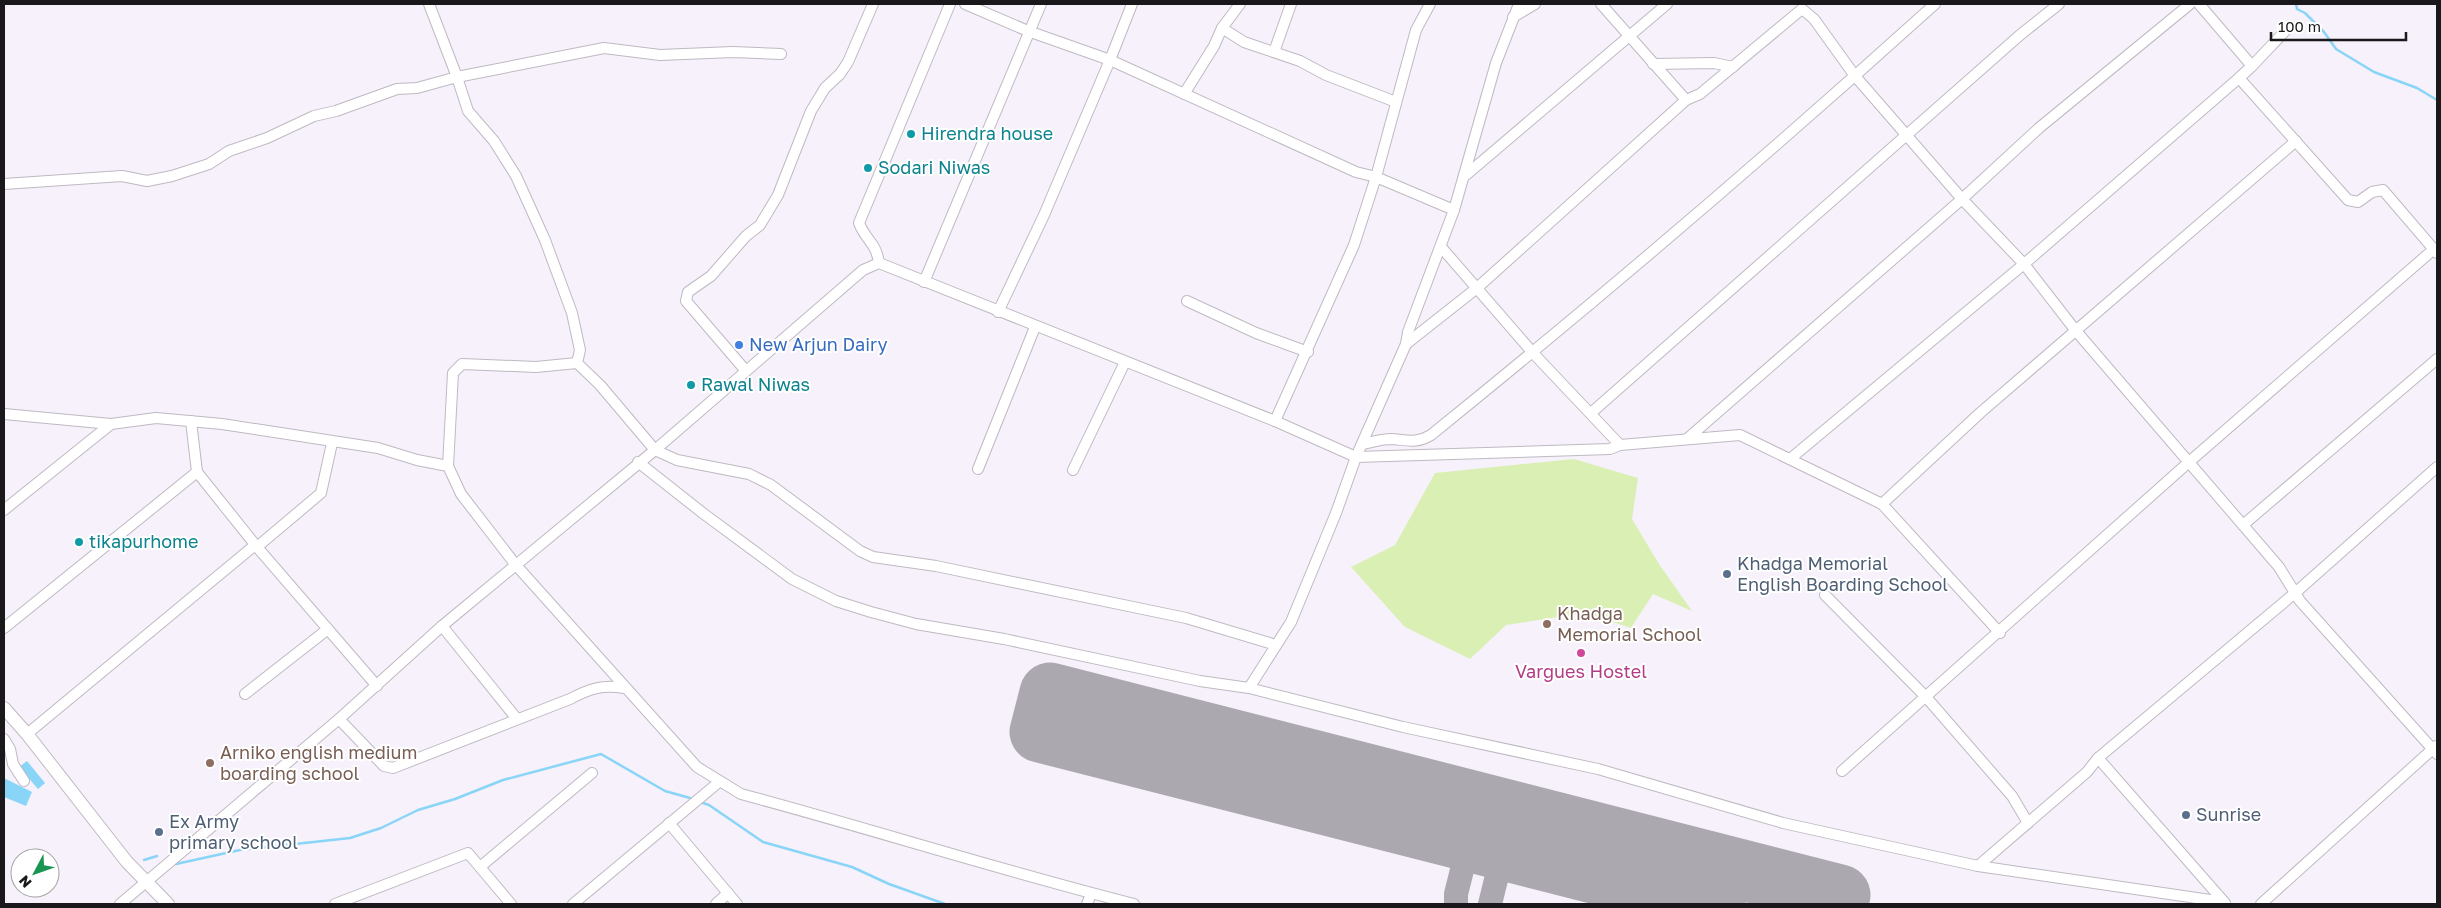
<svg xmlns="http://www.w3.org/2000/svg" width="2441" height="908" font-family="'Golos Text',sans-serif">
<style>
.green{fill:#daefb4}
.water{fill:#89d5f7}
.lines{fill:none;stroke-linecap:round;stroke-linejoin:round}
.stream{stroke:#89d5f7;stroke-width:2.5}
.taxiway{stroke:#aca8b0;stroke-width:24}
.runway{stroke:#aca8b0;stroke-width:61}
.minor-casing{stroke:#bfb9c2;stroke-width:12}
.tertiary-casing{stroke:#bfb9c2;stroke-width:14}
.minor{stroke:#fff;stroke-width:10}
.tertiary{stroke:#fff;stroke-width:12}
.culture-dot{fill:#0f9aa8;stroke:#fff;stroke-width:2}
.shop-dot{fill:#3f7fe0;stroke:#fff;stroke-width:2}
.service-dot{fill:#5c6f8a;stroke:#fff;stroke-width:2}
.education-dot{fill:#8d6e63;stroke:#fff;stroke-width:2}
.hotel-dot{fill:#d1479c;stroke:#fff;stroke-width:2}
.labels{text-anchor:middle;stroke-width:4;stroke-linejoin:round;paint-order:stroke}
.culture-label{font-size:18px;fill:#0d838f;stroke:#fff;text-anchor:start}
.shop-label{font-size:18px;fill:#366cbe;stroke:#fff;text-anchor:start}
.service-label{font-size:18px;fill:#4e5e75;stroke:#fff;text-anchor:start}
.education-label{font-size:18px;fill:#785e54;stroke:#fff;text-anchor:start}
.hotel-label{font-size:18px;fill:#b23c85;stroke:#fff}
</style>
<rect width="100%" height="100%" fill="#f6f1fa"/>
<polygon class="green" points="1574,459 1638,478 1632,519 1659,564 1692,611 1653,594 1631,628 1585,613 1506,625 1470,659 1405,627 1351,567 1395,545 1435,473"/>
<g class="water">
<polygon points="27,761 45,783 38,789 19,767"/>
<polygon points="4,778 32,792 26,806 4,797"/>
</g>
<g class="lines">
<g class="stream">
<polyline points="2296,4 2297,9 2305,13 2324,32 2336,49 2374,72 2417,88 2437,100"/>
<polyline points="700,802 709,805 763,842 852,867 889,884 945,904"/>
<polyline points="144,860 157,856"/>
<polyline points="176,864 240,850 350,838 381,828 418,810 455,799 503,780 601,754 665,791 690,798"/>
</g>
<g class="taxiway">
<polyline points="1456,904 1456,894 1474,822"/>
<polyline points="1490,904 1508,831"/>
</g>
<polyline class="runway" points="1715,904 1040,732 1050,693 1840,895 1838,904"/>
<g class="minor-casing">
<g id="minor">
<polyline points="429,4 457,77 604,48 660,55 733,52 781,54"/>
<polyline points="965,4 1028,31 1110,60 1356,172 1376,177 1416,30 1430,4"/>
<polyline points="1601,4 1686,100 1700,94 1802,9 1814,19 1855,76 1962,199 2024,264 2076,331 2279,567 2300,601 2437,754"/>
<polyline points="2199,4 2252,66 2239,78 2348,200 2358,202 2372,192 2383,190 2437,253"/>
<polyline points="1513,17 1535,4"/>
<polyline points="1222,28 1244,42 1300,61 1326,75 1396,102"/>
<polyline points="1274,52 1291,4"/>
<polyline points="1653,64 1714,63 1733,67"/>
<polyline points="2252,66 2287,29"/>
<polyline points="1184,94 1214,46 1222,28 1240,4"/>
<polyline points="1466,175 1667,4"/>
<polyline points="4,184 122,176 147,181 172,176 209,164 229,151 267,138 314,116 336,111 397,89 417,88 457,77 468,111 494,141 516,176 545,240 572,313 580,350 577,363"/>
<polyline points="1441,247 1533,353 1620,445 1740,435 1882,504 2000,633"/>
<path d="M 879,263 C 876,242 866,241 859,223 L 950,4"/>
<polyline points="924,282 1041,4"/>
<polyline points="1187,301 1256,333 1308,352"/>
<polyline points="998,312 1044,215 1110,60 1132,4"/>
<polyline points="1406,344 1477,288 1686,100"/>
<polyline points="746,371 686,301 688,292 711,276 746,236 760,225 778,195 811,111 825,88 840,74 848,62 873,4"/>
<polyline points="1591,413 2020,35 2059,4"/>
<path d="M 4,414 L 111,424 L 156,418 L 222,424 L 378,448 L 417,460 L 448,466 L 461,494 L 515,564 L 697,767 L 741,794 C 872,829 1002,871 1134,904"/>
<polyline points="191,421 197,472 257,547 377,686"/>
<polyline points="1275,421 1354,245 1376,177 1454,210"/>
<polyline points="1687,439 1962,199 2039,128 2190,4"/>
<path d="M 1363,444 C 1372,442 1382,439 1391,439 C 1407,440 1416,444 1431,435 C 1603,296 1771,152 1935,4"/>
<polyline points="1790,459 2024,264 2239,78"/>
<polyline points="638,462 704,514 792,579 836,601 871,612 916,624 1004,639 1200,681 1249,688 1403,727 1598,769 1783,823 1978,866 2224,902"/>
<polyline points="448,466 453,373 462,364 536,367 577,363 600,385 655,450 677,460 749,474 771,485 860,551 873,557 936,566 1186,618 1276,645"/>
<polyline points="978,469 1035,327"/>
<polyline points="1073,470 1125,362"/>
<polyline points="1882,504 1980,413 2296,141"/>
<polyline points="4,510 111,424"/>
<polyline points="2243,525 2437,359"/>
<polyline points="257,547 321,493 332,443"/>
<polyline points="1825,595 1926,697 2012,796 2028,823"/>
<polyline points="442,626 517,719"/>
<polyline points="4,628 197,472"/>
<polyline points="1249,688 1291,622 1336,513 1356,457 1406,344 1408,332 1454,210 1496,63 1519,4"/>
<polyline points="245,694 328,629"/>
<path d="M 339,719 L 384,766 L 393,768 L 570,699 C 589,689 603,684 624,688"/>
<polyline points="27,734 255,545"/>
<polyline points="4,739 10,749 13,764 24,781"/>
<polyline points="2098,758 2225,903"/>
<polyline points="1842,771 2189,462 2434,249"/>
<polyline points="669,823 737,904"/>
<polyline points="1978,866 2087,772 2098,758 2295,593 2437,467"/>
<polyline points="480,867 592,773"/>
<polyline points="120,904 339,719 442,626 655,450 863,270 879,263 1275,421 1356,457 1610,449 1620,445"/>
<polyline points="335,904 468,853 511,904"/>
<polyline points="573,904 719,782"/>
<polyline points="716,904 728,893"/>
<polyline points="1087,904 1091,894"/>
<polyline points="2261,904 2436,746"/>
</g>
</g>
<g class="tertiary-casing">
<polyline id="tertiary" points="4,708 27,734 127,862 168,904"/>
</g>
<use href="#minor" class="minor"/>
<use href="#tertiary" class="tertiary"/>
</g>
<g class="culture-dot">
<circle cx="911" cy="134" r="5"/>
<circle cx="868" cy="168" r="5"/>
<circle cx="691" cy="385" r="5"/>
<circle cx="79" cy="542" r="5"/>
</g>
<circle class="shop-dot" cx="739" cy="345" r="5"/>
<g class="service-dot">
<circle cx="1727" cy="574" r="5"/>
<circle cx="2186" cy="815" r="5"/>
<circle cx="159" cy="832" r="5"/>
</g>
<g class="education-dot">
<circle cx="1547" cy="624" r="5"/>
<circle cx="210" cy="763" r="5"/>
</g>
<circle class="hotel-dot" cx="1581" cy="653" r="5"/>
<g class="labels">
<g class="culture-label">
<text x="921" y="140">Hirendra house</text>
<text x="878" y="174">Sodari Niwas</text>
<text x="701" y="391">Rawal Niwas</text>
<text x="89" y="548">tikapurhome</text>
</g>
<g class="shop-label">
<text x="749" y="351">New Arjun Dairy</text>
</g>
<g class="service-label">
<text x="1737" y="570">Khadga Memorial<tspan x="1737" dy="21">English Boarding School</tspan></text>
<text x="2196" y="821">Sunrise</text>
<text x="169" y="828">Ex Army<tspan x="169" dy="21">primary school</tspan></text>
</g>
<g class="education-label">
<text x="1557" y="620">Khadga<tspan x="1557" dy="21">Memorial School</tspan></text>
<text x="220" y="759">Arniko english medium<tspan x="220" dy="21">boarding school</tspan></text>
</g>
<g class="hotel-label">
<text x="1581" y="678">Vargues Hostel</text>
</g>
</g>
<rect width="2441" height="908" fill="none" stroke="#1a181b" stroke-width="10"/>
<g transform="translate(35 873) rotate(229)"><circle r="24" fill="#ffffff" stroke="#a3a3a4"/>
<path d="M0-4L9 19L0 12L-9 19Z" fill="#199553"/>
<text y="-8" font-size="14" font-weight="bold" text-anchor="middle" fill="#1a181b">N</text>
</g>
<path d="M2271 32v8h135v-8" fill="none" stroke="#1a181b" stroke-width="2.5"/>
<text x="2278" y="32" font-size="15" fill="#1a181b" stroke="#ffffff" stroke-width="4" paint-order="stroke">100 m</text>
</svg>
